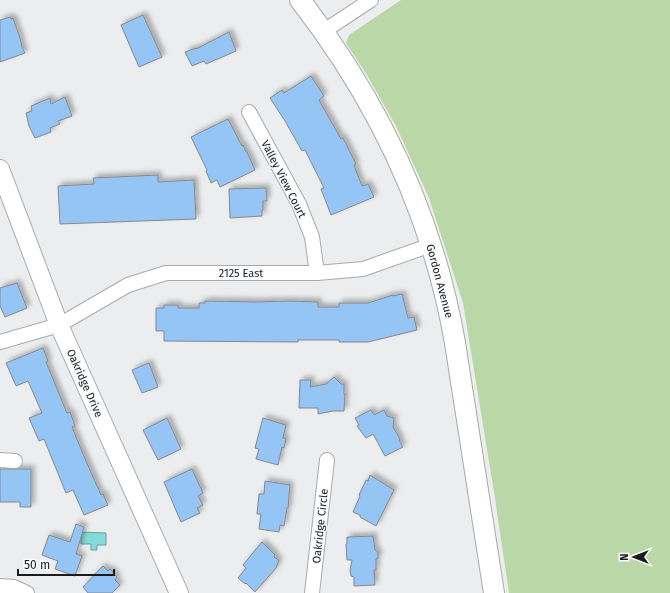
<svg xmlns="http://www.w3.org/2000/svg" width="670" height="593" font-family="'Fira Sans',sans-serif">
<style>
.green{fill:#bad7a7}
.water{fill:#84dad9;stroke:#64a1a0}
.building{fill:#95c5f4;stroke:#87888a;filter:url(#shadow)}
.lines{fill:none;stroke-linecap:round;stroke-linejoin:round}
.minor-casing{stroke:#a8aaab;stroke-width:16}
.tertiary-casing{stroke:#a8aaab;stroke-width:20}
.secondary-casing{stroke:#a8aaab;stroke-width:22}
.minor{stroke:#fff;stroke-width:14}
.tertiary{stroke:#fff;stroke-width:18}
.secondary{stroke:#fff;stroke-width:20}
.labels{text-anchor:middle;stroke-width:3;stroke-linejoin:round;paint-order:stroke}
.street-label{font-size:11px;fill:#1b1b1c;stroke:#f9fafc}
</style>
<defs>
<filter id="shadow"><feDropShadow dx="3.5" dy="-3.5" stdDeviation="2" flood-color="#0004"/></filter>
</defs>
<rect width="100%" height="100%" fill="#ecedef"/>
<polygon class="green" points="401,0 670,0 670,593 509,593 494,492 463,303 429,198 396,126 367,75 346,43 349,35"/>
<polygon class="water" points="81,532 106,533 106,545 97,545 97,550 91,550 91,544 81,544"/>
<g class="building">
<polygon points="143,15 162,57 139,67 121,25"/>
<polygon points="10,17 11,19 13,18 20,38 22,47 25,53 0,62 0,20"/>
<polygon points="229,32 236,51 206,64 204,61 192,66 185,52 196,48 196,49"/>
<polygon points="311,76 324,96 319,100 341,139 343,138 356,164 354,165 362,186 368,184 374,197 331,215 321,189 324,188 305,150 302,151 285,121 270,98 282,90 284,93"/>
<polygon points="65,97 72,116 58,121 60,124 50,128 51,132 35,138 29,126 26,113 32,111 31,106 50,98 51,104"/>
<polygon points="228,119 242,146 243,145 246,152 247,152 255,170 220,187 217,180 211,183 206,171 207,170 191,137"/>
<polygon points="158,175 158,182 194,180 196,219 60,224 58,186 94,184 93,178"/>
<polygon points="266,188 267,201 263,201 263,210 262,210 262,216 230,218 229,189"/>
<polygon points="17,283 27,308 5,317 0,306 0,288"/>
<polygon points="402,294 408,318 414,317 417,330 368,342 339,342 339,340 298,340 298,342 164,341 164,331 156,331 156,308 164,308 164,305 178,305 178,308 199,308 199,303 205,303 205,301 256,302 289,301 318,302 318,307 339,307 339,303 368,303 393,295 393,296"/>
<polygon points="43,348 48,361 46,362 67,413 70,412 75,426 72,427 83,454 101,495 103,494 108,505 84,515 73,490 66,493 44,439 39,441 29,418 42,413 28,381 16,386 6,363"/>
<polygon points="149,363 158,387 142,393 132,370"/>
<polygon points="334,377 341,384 344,384 344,394 345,394 344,411 333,411 318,414 318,408 299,408 300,380 311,380 310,387 326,384"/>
<polygon points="371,410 374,415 384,410 387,416 394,418 393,427 400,439 399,440 403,447 385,456 373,434 366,438 357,426 359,425 355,418"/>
<polygon points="167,418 181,449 158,460 143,430"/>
<polygon points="263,418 286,425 283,438 286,439 284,448 282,447 278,465 256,459 259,449 255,448"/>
<polygon points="0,469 31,469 31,507 20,507 20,502 0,502"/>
<polygon points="192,469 203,493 198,496 203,505 197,508 200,513 181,522 164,482"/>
<polygon points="370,475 394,490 376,526 360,517 360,515 353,512 360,496 359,495 366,480 368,481"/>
<polygon points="265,481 290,485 288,508 287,508 284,526 280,525 279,532 259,529 261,514 257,514 259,494 264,494"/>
<polygon points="76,524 84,527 76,554 82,556 75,576 55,569 58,561 42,555 49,535 70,542"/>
<polygon points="373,536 375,550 378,552 378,558 376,559 376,570 374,570 375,585 354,586 354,577 351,576 350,570 352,560 347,560 346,544 347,544 347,537"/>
<polygon points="262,542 275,555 274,557 279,560 276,568 255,592 246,583 245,584 238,578 246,568 243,565"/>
<polygon points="103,566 108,571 110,569 117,577 115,580 120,585 112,593 88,593 83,587"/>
</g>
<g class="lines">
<g class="minor-casing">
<g id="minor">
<polyline points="324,31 371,0"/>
<polyline points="249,112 299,204 312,237 317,273"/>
<polyline points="0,342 59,325 128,285 166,273 317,273 363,269 431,245"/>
<polyline points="0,460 15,461"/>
<polyline points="0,586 14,587 27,593"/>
<polyline points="312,593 327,460"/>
</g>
</g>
<g class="tertiary-casing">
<polyline id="tertiary" points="0,169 59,325 179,593"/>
</g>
<g class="secondary-casing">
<path id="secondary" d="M 300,0 C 379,102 433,216 455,343 L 494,593"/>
</g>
<use href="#minor" class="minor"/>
<use href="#tertiary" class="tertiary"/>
<use href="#secondary" class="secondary"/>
</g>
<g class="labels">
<g class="street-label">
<text transform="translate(284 179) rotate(63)" y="4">Valley View Court</text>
<text x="241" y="277">2125 East</text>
<text transform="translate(440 281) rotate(75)" y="4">Gordon Avenue</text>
<text transform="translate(85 383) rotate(66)" y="4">Oakridge Drive</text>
<text transform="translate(320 526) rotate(-84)" y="4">Oakridge Circle</text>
</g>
</g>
<g transform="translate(634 557) rotate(270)" stroke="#f9fafc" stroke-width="3" paint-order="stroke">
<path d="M0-3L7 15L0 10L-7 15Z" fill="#1b1b1c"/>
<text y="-6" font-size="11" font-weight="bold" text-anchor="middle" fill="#1b1b1c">N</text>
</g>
<path d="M18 569v6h96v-6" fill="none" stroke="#1b1b1c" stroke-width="2"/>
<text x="24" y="569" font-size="12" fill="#1b1b1c" stroke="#f9fafc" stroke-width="3" paint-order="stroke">50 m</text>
</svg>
